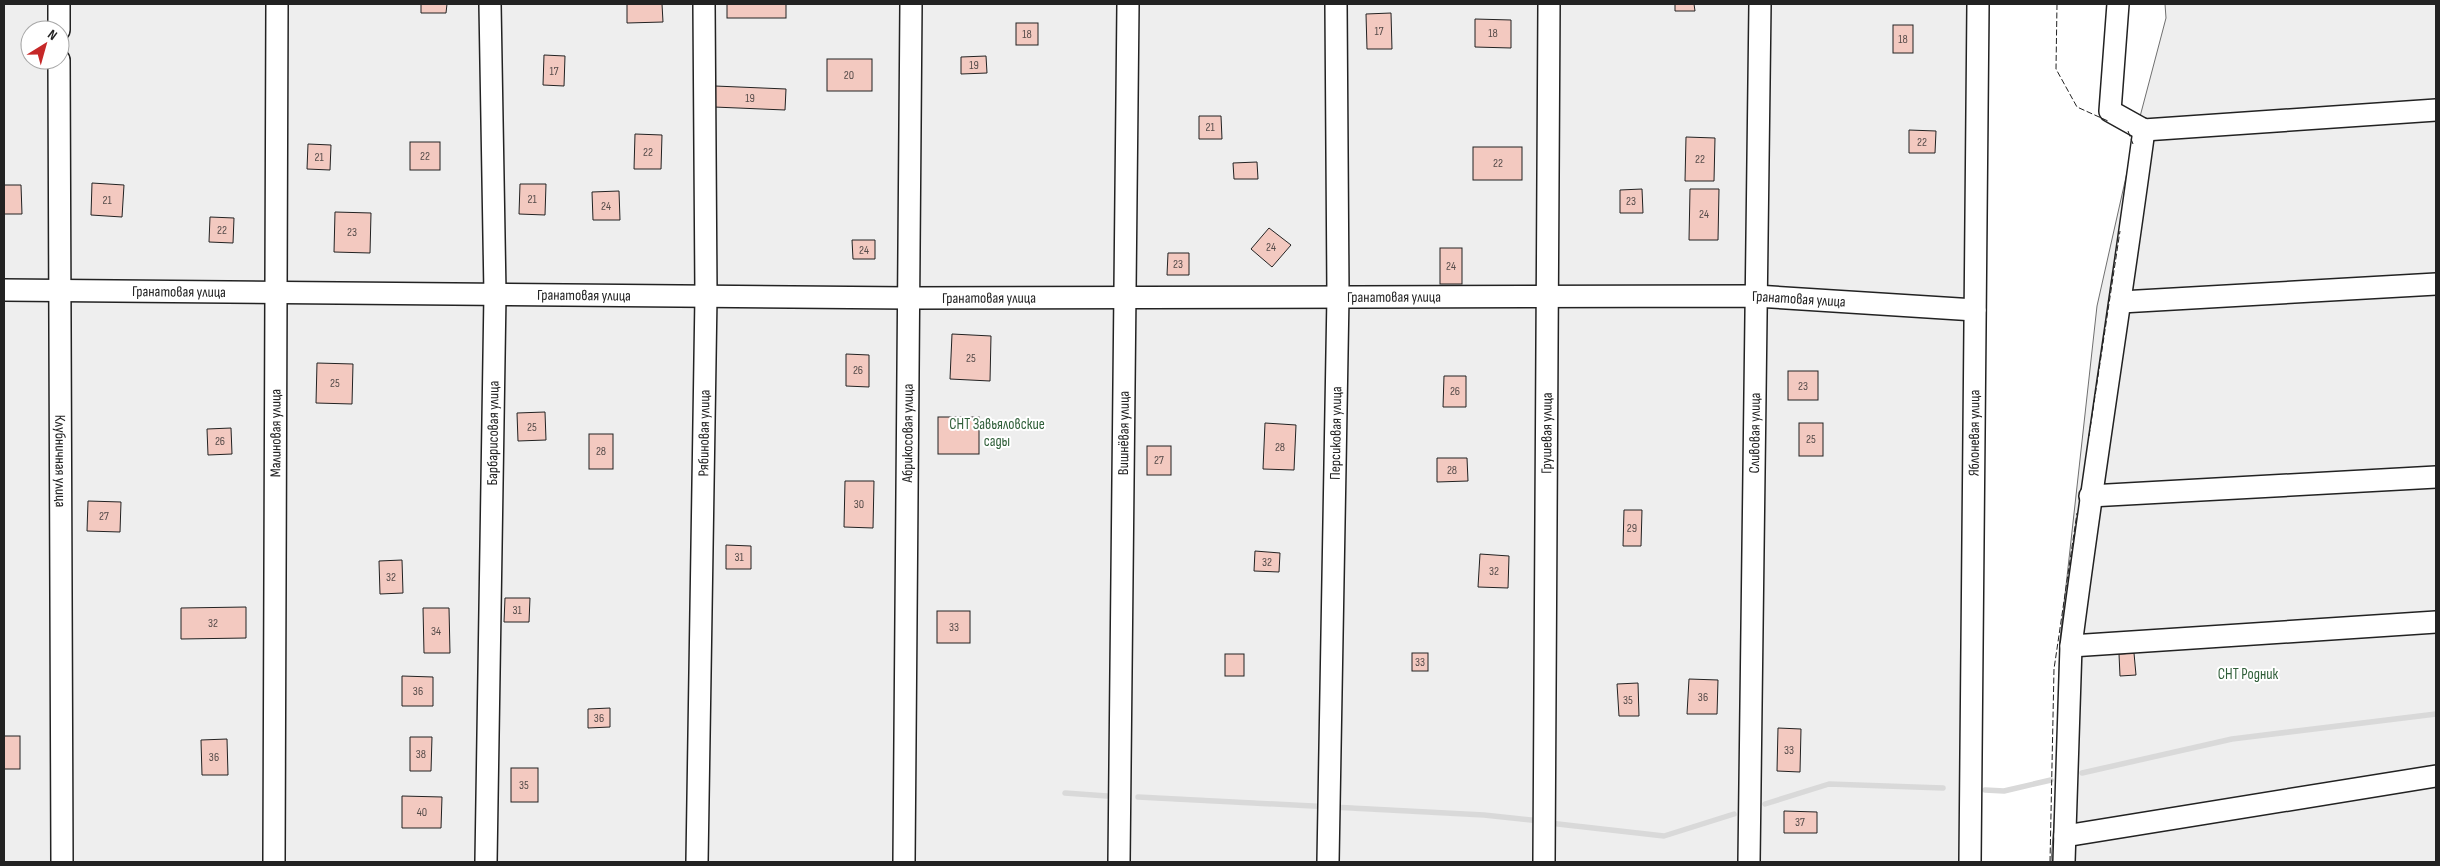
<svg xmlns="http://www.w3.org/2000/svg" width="2440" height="866" font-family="'Sofia Sans Condensed',sans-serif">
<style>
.green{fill:#eee;stroke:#6f6f6f;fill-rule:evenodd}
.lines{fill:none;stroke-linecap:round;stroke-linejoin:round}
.stream{stroke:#d9d9d9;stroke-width:5.5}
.building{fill:#f3c9c0;stroke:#222}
.minor-casing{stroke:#222;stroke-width:24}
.minor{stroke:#fff;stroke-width:21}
.fence{stroke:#222;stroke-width:1;stroke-dasharray:6 2.5;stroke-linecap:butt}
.labels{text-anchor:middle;stroke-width:4;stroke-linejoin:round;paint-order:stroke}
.number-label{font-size:12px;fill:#564c4a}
.street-label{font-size:15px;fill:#222;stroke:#fff}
.park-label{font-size:15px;fill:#2f5e38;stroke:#fff}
</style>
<rect width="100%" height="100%" fill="#fff"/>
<g class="green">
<path d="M 4,4 L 1989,4 L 1980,862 L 4,862 ZM 30,30 L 60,30 L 60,60 L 30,60 Z"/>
<polygon points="2165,4 2436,4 2436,862 2051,862 2056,798 2060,640 2097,306 2137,128 2166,18"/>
</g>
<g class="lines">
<g class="stream">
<polyline points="2082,773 2232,739 2436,714"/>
<polyline points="1985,790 2004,791 2051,780"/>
<polyline points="1065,793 1107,796"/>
<polyline points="1138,797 1484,815 1540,821"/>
<polyline points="1765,804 1829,784 1943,788"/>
<polyline points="1549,823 1664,836 1734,814"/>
</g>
</g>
<g class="building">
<polygon points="421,4 447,4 446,13 421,13"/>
<polygon points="627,4 662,4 663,22 627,23"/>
<rect x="727" y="4" width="59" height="14"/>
<polygon points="1675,4 1694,4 1695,11 1675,11"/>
<polygon points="1391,13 1392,49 1367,49 1366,14"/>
<polygon points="1475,19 1511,20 1511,48 1475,47"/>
<rect x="1016" y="23" width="22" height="22"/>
<rect x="1893" y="25" width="20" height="28"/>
<polygon points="544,55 565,56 564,86 543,85"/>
<polygon points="986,56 987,73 961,74 961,57"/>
<rect x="827" y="59" width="45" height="32"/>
<polygon points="715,86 786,89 785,110 714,107"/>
<polygon points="1199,116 1221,116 1222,139 1199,139"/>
<polygon points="1909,130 1936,131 1935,153 1909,153"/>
<polygon points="635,134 662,135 661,169 634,169"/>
<polygon points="1686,137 1715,138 1714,181 1685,181"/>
<rect x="410" y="142" width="30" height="28"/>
<polygon points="308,144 331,145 330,170 307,169"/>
<rect x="1473" y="147" width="49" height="33"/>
<polygon points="1257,162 1258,179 1234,179 1233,163"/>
<polygon points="92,183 124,185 122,217 91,215"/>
<polygon points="520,184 546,184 545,215 519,214"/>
<polygon points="4,185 21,185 22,214 4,214"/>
<polygon points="1642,189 1643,213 1620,213 1620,190"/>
<polygon points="1690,189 1719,189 1718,240 1689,240"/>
<polygon points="619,191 620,220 593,220 592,192"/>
<polygon points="335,212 371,213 370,253 334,252"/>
<polygon points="210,217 234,218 233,243 209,242"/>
<polygon points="1269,228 1291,245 1272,267 1251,249"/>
<polygon points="852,240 875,240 875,259 853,259"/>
<rect x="1440" y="248" width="22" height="36"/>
<polygon points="1168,253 1189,253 1189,275 1167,275"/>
<polygon points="952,334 991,336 990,381 950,379"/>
<polygon points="846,354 869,355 869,387 846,386"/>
<polygon points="317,363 353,364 352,404 316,403"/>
<rect x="1788" y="371" width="30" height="29"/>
<polygon points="1444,376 1466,376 1466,407 1443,407"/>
<polygon points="545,412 546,440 518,441 517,413"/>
<rect x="938" y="417" width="41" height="37"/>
<polygon points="1265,423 1296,425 1294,470 1263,469"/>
<rect x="1799" y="423" width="24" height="33"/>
<polygon points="231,428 232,454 208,455 207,429"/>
<rect x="589" y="434" width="24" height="35"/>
<rect x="1147" y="446" width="24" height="29"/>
<polygon points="1437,458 1467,458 1468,481 1437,482"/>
<polygon points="845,481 874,481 873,528 844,527"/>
<polygon points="88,501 121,502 120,532 87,531"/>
<polygon points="1624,510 1642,510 1641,546 1623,546"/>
<polygon points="726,545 751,546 751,569 726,569"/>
<polygon points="1255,551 1280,553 1279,572 1254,571"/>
<polygon points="1480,554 1509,556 1508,588 1478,587"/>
<polygon points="402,560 403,593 380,594 379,561"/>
<polygon points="505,598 530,598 529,622 504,622"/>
<polygon points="246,607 246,638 181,639 181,608"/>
<polygon points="423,608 449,608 450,653 424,653"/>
<rect x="937" y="611" width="33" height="32"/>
<rect x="1412" y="653" width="16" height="18"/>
<polygon points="2134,653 2136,675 2120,676 2119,654"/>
<rect x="1225" y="654" width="19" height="22"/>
<polygon points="402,676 433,677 433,706 402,706"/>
<polygon points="1689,679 1718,680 1717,714 1687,714"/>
<polygon points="1638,683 1639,716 1619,716 1617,684"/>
<polygon points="610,708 610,727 588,728 588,709"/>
<polygon points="1778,728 1801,729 1800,772 1777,771"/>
<rect x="4" y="736" width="16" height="33"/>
<polygon points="410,737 432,737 431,771 410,771"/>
<polygon points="227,739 228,775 202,775 201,740"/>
<rect x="511" y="768" width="27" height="34"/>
<polygon points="402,796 442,797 441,828 402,828"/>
<polygon points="1784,811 1817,812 1817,833 1784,833"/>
</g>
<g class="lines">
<g class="minor-casing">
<g id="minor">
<polyline points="59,4 59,30"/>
<polyline points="2118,4 2110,111 2144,130 2436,110"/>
<path id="s1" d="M 59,60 L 62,862"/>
<path d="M 2144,130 C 2121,302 2093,474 2071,646 L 2436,622"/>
<path id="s2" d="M 4,290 L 909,298 L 1756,296 L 1975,310"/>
<polyline points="2121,302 2436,284"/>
<polyline points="2090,496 2436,477"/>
<polyline points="2065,836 2436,776"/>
<path id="s3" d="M 274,862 L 277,4"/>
<path id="s4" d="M 486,862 L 495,294 L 490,4"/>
<path id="s5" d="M 697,862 L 706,296 L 704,4"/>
<path id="s6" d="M 904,862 L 911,4"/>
<path id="s7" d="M 1119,862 L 1128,4"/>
<path id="s8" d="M 1328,862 L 1338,296 L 1336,4"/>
<path id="s9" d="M 1544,862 L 1549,4"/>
<path id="s10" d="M 1749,862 L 1760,4"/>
<path id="s11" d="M 1970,862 L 1978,4"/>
<polyline points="2064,862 2071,646"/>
</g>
</g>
<use href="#minor" class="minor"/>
<g class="fence">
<polyline points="2057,4 2056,69 2077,107 2108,121"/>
<polyline points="2128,131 2133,144"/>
<polyline points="2089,436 2120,231"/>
<polyline points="2050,862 2054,669 2077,513"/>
</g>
</g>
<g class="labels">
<g class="number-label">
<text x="1379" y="35">17</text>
<text x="1493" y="37">18</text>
<text x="1027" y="38">18</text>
<text x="1903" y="43">18</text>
<text x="974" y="69">19</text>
<text x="554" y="75">17</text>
<text x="849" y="79">20</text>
<text x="750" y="102">19</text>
<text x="1210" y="131">21</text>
<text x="1922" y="146">22</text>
<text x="648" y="156">22</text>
<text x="425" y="160">22</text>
<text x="319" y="161">21</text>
<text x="1700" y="163">22</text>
<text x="1498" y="167">22</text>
<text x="532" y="203">21</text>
<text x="107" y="204">21</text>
<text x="1631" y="205">23</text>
<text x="606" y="210">24</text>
<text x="1704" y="218">24</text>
<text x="222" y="234">22</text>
<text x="352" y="236">23</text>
<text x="1271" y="251">24</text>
<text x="864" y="254">24</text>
<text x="1178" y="268">23</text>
<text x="1451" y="270">24</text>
<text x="971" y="362">25</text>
<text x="858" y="374">26</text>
<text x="335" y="387">25</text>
<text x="1803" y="390">23</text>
<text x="1455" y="395">26</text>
<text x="532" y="431">25</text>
<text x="1811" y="443">25</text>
<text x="220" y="445">26</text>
<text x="1280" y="451">28</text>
<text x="601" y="455">28</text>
<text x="1159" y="464">27</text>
<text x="1452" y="474">28</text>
<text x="859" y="508">30</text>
<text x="104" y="520">27</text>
<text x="1632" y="532">29</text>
<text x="739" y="561">31</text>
<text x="1267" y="566">32</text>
<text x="1494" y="575">32</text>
<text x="391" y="581">32</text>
<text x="517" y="614">31</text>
<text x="213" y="627">32</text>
<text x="954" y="631">33</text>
<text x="436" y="635">34</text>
<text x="1420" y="666">33</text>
<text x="418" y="695">36</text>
<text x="1703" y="701">36</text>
<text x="1628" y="704">35</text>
<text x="599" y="722">36</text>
<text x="1789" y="754">33</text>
<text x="421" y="758">38</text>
<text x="214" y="761">36</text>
<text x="524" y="789">35</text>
<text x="422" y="816">40</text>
<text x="1800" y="826">37</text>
</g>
<g class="street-label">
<text dy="5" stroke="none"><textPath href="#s2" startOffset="175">Гранатовая улица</textPath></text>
<text dy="5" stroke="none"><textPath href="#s2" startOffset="580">Гранатовая улица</textPath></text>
<text dy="5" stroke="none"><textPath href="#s2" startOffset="1390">Гранатовая улица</textPath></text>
<text dy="5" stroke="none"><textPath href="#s2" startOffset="985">Гранатовая улица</textPath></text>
<text dy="5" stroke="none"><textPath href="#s2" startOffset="1795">Гранатовая улица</textPath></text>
<text dy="5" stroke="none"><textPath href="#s3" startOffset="429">Малиновая улица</textPath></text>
<text dy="5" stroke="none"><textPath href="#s4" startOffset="429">Барбарисовая улица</textPath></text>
<text dy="5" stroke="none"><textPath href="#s5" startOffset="429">Рябиновая улица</textPath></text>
<text dy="5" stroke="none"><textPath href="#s6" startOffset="429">Абрикосовая улица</textPath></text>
<text dy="5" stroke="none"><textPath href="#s7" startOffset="429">Вишнёвая улица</textPath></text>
<text dy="5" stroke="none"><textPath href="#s8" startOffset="429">Персиковая улица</textPath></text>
<text dy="5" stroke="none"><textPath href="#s9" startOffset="429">Грушевая улица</textPath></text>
<text dy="5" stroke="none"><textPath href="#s10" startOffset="429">Сливовая улица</textPath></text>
<text dy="5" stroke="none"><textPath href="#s11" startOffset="429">Яблоневая улица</textPath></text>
<text dy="5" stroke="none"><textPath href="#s1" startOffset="401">Клубничная улица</textPath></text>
</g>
<g class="park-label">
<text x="997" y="429">СНТ Завьяловские<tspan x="997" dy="17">сады</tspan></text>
<text x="2248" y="679">СНТ Родник</text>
</g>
</g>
<rect width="2440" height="866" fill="none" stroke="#222222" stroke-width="10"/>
<g transform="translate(45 45) rotate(37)"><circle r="24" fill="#ffffff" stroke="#a7a7a7"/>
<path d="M0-4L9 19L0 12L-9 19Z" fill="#c62828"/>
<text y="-8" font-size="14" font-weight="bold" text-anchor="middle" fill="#222222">N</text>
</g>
</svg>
